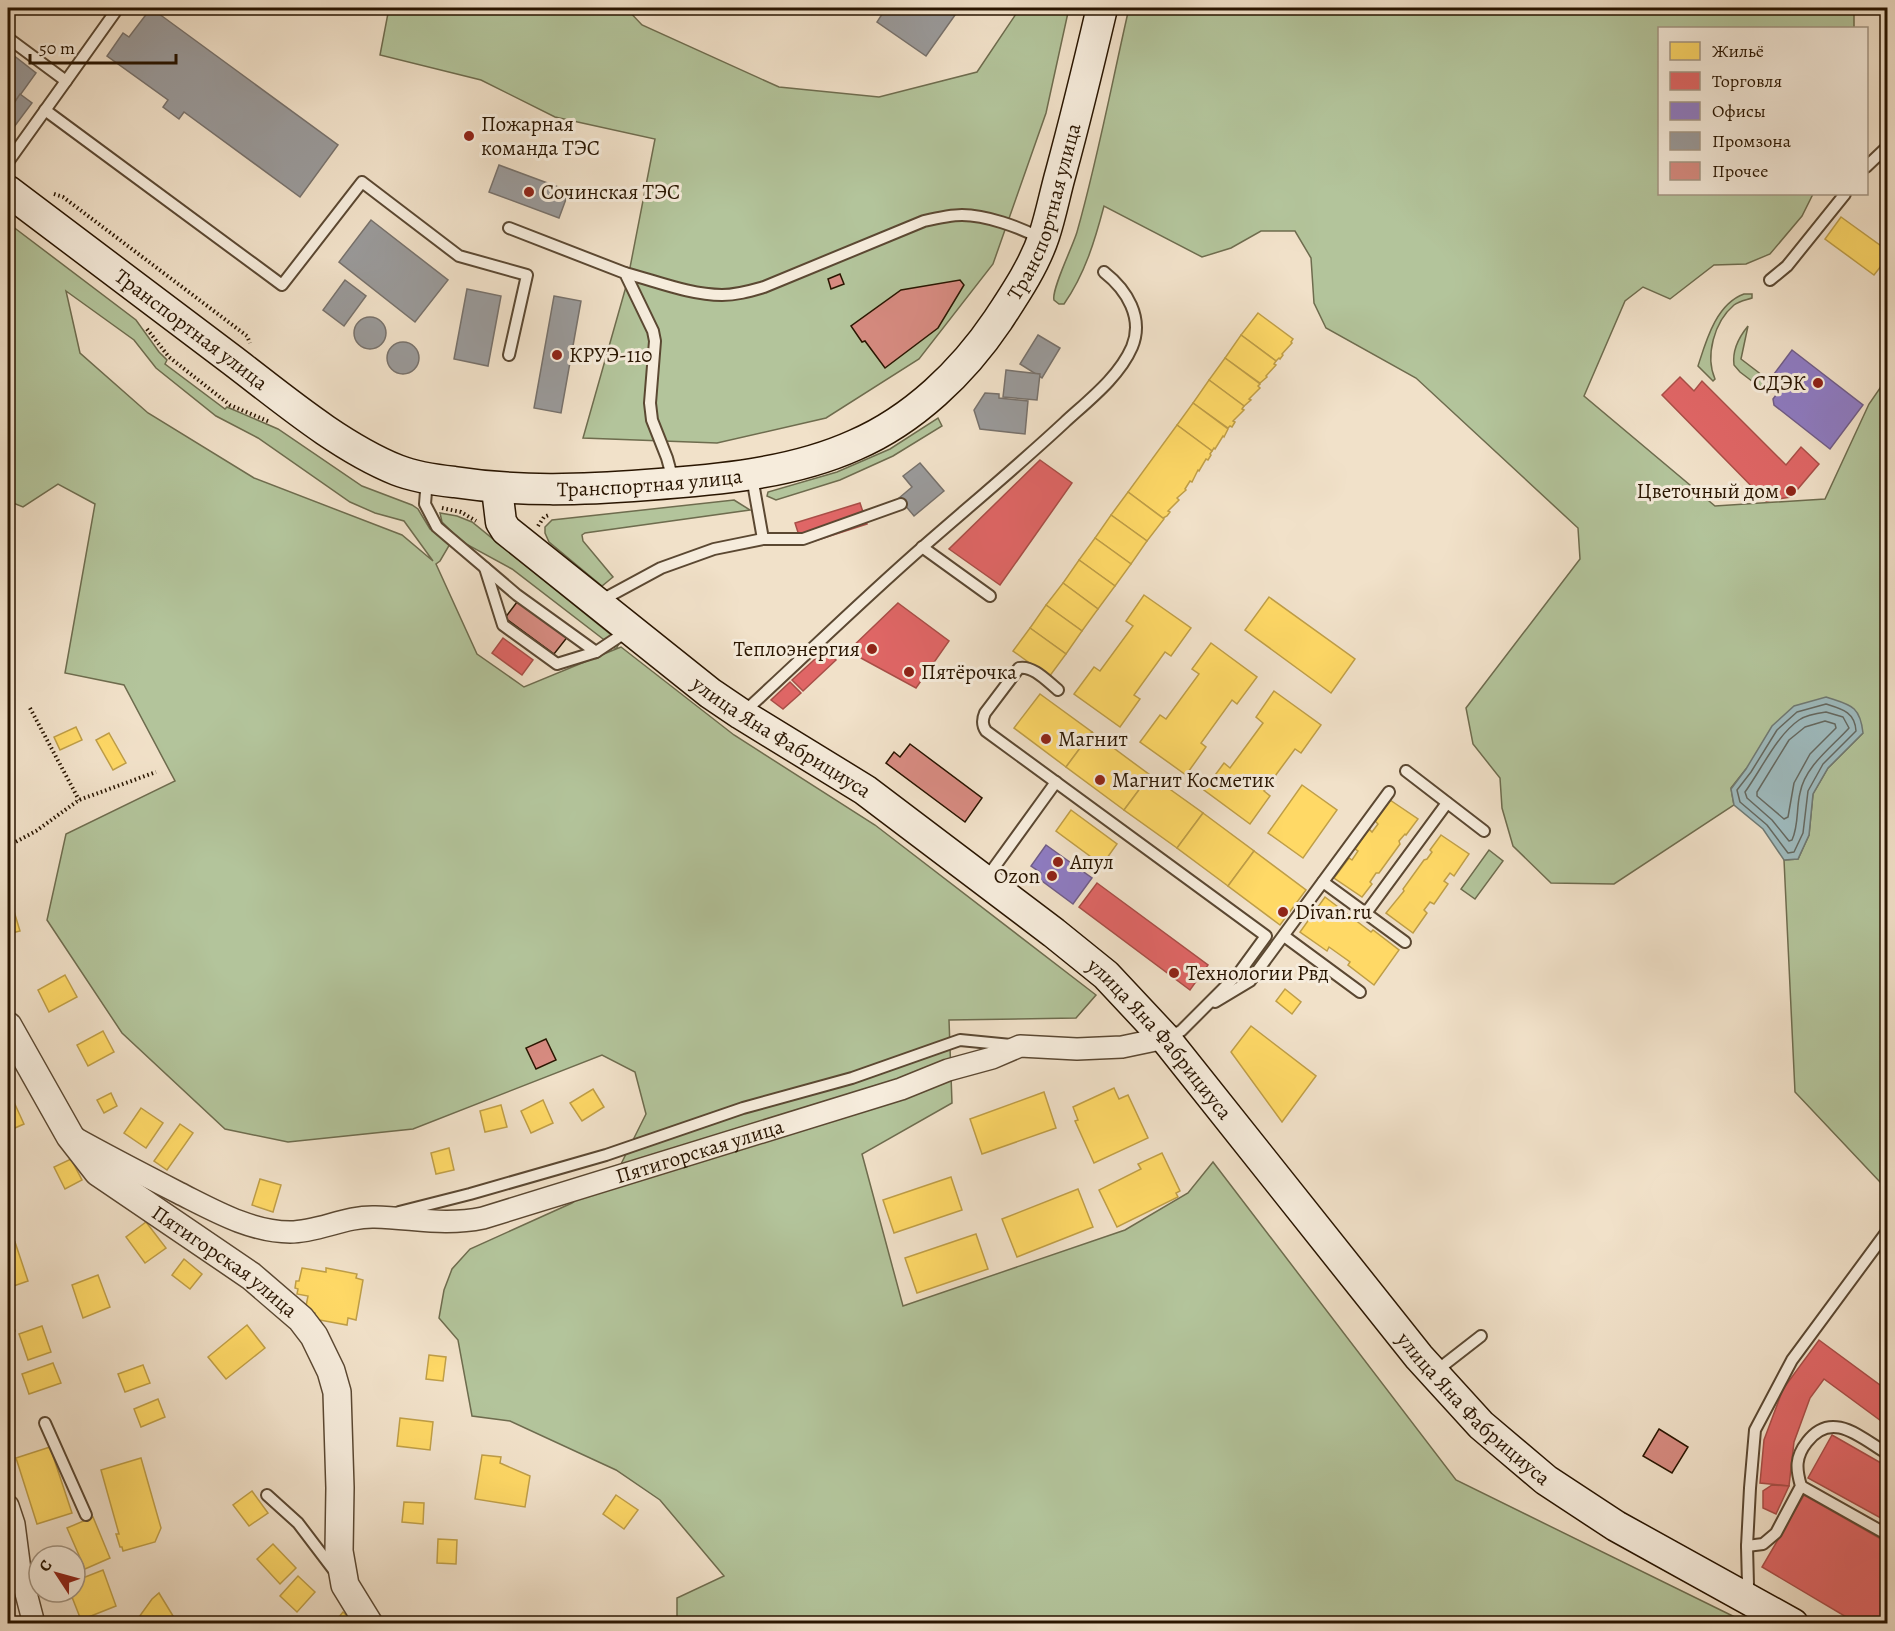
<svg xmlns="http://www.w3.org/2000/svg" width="1895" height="1631" font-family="Alegreya,serif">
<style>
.green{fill:#b3c49b;stroke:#6e6c4e;stroke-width:1.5;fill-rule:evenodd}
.water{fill:#9ebbbf;stroke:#6f7973;stroke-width:1.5}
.homes{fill:#ffd966;stroke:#bf9e47;stroke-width:1.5}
.shops{fill:#e06666;stroke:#a94e47;stroke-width:1.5}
.offices{fill:#8e7cc3;stroke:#705d88;stroke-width:1.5}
.industry{fill:#999;stroke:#77716b;stroke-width:1.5}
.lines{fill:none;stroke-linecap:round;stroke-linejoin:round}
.shore{stroke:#646860;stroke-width:1.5}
.building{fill:#d78b81;stroke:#291500;stroke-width:1.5}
.service-casing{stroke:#5b4832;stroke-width:14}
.minor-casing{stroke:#5b4832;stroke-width:24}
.tertiary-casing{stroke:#5b4832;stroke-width:30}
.secondary-casing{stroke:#291500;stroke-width:33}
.path{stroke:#291500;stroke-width:4;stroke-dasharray:1.5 3;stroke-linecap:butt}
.service{stroke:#f6ecdc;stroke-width:10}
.minor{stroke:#f6ecdc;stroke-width:21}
.tertiary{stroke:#f6ecdc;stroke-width:27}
.secondary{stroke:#f6ecdc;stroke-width:30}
.poi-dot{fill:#8f2418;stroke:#f6ecdc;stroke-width:2}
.labels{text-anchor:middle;stroke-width:6;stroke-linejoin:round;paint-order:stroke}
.poi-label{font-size:21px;fill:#291500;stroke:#f6ecdc;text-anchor:start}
.street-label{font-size:21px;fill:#291500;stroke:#f6ecdc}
</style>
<rect width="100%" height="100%" fill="#f1e1c9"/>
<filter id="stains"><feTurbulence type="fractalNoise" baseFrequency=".00333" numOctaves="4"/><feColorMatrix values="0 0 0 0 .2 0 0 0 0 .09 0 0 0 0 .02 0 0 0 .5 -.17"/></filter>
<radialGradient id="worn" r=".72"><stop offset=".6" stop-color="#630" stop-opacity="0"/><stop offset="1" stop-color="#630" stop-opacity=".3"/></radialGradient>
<g class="green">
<polygon points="389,8 626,8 642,25 779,87 879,97 977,72 1020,8 1069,8 1046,113 993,264 919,359 826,418 717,443 583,438 627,283 655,139 555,117 481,80 380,55"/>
<path d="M 1129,8 L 1854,8 L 1854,28 L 1660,28 L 1660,194 L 1813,194 L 1802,216 L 1770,254 L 1746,264 L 1714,265 L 1670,299 L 1643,287 L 1625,301 L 1584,396 L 1715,506 L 1825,499 L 1869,404 L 1887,378 L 1887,1176 L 1880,1182 L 1795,1092 L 1784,860 L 1798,859 L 1809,835 L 1813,794 L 1828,768 L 1863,733 L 1746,769 L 1731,788 L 1734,805 L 1614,884 L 1551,883 L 1513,846 L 1502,808 L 1500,778 L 1473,744 L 1466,708 L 1580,559 L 1578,528 L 1416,378 L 1326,328 L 1314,303 L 1311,258 L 1295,231 L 1261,231 L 1231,248 L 1202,257 L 1104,206 C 1095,240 1085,274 1064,304 L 1059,304 L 1054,300 C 1051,290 1073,246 1077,232 C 1098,158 1112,82 1129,8 Z"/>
<path d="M 8,223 L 136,320 L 159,352 L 167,360 L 165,364 L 225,409 L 227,407 L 278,429 L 362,486 L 412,505 L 418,509 L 430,529 L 450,544 L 440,561 L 436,564 L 477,654 L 524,687 L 616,649 L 512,569 L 466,544 L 453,533 L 442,522 L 440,513 L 457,516 L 472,522 L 620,642 L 616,649 L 621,647 L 734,735 L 875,825 L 1096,995 L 1076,1018 L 949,1020 L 952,1103 L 862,1154 L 903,1306 L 1125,1230 L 1188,1193 L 1213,1162 L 1456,1480 L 1747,1623 L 677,1623 L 677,1598 L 724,1576 L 660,1500 L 616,1470 L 510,1421 L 472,1416 L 458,1340 L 439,1318 L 444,1290 L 452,1269 L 470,1249 L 572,1203 L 619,1168 L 646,1114 L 635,1072 L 602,1055 L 413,1129 L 288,1142 L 225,1129 L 122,1033 L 47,920 L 66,834 L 175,781 L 124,685 L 65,673 L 95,504 L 58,484 L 23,507 L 8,501 ZM 66,291 L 134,340 L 156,368 L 216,416 L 258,438 L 350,502 L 375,513 L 404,521 L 433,561 L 402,535 L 254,478 L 148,413 L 80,353 Z"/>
<path d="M 1744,294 L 1752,294 L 1752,298 C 1746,300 1739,301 1734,305 C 1714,322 1705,356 1715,379 L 1713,381 L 1698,366 C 1706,341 1716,304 1744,294 Z"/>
<path d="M 1748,326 L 1741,359 L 1767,379 L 1761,388 L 1740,372 L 1734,365 C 1732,350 1739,337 1748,326 Z"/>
<polygon points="938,418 942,426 893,456 840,480 776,500 767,496 768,492 837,472 890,449"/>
<polygon points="734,500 750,510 585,533 582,535 583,541 613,577 602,586 549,542 545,533 545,527 552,520"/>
<polygon points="1489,850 1503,861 1475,899 1461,889"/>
</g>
<path class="water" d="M 1826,697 C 1850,705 1860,705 1863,733 L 1828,768 L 1813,794 L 1809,835 L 1798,859 L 1784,860 L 1763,829 L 1734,805 L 1731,789 L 1746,769 L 1772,726 L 1794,706 Z"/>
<g class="homes">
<polygon points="1841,217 1888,251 1888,257 1874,275 1825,239"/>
<polygon points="1258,313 1293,339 1291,342 1292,343 1282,354 1283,355 1280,359 1279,358 1276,361 1241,335"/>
<polygon points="1241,335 1276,361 1274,364 1276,365 1266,376 1267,377 1260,383 1225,358"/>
<polygon points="1225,358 1260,384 1258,386 1260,388 1249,399 1251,400 1244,406 1209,380"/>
<polygon points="1209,380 1244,406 1242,409 1244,410 1233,421 1235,422 1232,427 1230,426 1228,428 1193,403"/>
<polygon points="1193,403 1228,429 1224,437 1223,436 1215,449 1214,448 1212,451 1177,425"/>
<polygon points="1177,425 1212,451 1210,454 1211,455 1208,460 1206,459 1199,471 1198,470 1192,482 1190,481 1185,489 1186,490 1177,498 1179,500 1168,511 1170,512 1167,516 1163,518 1128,492"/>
<polygon points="1128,492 1164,519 1147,541 1111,515"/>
<polygon points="1111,515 1147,541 1131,564 1095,538"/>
<polygon points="1095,538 1131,564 1115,586 1079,560"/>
<polygon points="1079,560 1115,586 1098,609 1063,583"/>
<polygon points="1063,583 1098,609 1082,631 1046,605"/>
<polygon points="1144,595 1191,628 1171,656 1165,652 1134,695 1140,699 1120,727 1074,694 1094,667 1100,671 1133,626 1126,621"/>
<polygon points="1269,597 1355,659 1331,693 1245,630"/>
<polygon points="1046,605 1082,631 1066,654 1030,628"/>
<polygon points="1030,628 1066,654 1049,677 1013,651"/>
<polygon points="1211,643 1257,677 1237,704 1232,700 1201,743 1206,747 1186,775 1140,742 1160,715 1166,719 1199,674 1192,669"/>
<polygon points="1274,691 1321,725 1301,753 1295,749 1264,791 1270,796 1250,824 1204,790 1224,763 1230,768 1263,723 1256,717"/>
<polygon points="1040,694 1092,732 1066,767 1014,728"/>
<polygon points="76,727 82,740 60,750 54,737"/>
<polygon points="1092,732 1150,775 1124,810 1066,767"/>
<polygon points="109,733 126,763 113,770 96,740"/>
<polygon points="1150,775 1203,813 1177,848 1124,810"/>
<polygon points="1302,785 1337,810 1303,858 1268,833"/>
<polygon points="1390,800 1418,819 1406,835 1405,834 1399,841 1400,844 1379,873 1376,873 1370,882 1372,884 1362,897 1334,878 1349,858 1352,860 1358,851 1355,849 1369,829 1372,832 1378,824 1375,821"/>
<polygon points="1071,810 1117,844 1102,865 1056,831"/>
<polygon points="1203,813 1254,851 1228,886 1177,848"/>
<polygon points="1441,835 1469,854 1454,876 1450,873 1444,881 1448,884 1434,904 1430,902 1424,910 1427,913 1413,933 1386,913 1404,891 1403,889 1424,860 1427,859 1432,852 1430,850"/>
<polygon points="1254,851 1306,890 1280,925 1228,886"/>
<polygon points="1325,897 1371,932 1373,930 1399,950 1374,985 1348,965 1350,962 1329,947 1327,951 1300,932"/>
<polygon points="13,908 20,931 8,934 8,910"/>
<polygon points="65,975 77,997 49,1012 38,990"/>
<polygon points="1285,989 1301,1002 1292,1014 1276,1001"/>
<polygon points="1251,1026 1316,1076 1282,1122 1231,1052"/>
<polygon points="103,1031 114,1052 88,1066 77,1045"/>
<polygon points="1114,1088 1119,1099 1128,1095 1148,1138 1094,1163 1075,1121 1078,1120 1073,1107"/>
<polygon points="593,1089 604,1107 582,1121 570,1103"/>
<polygon points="1044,1092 1056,1128 982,1154 970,1119"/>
<polygon points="111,1093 117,1106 104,1113 97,1100"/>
<polygon points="13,1100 24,1124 8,1131 8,1103"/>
<polygon points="543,1100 553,1123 531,1133 521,1111"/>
<polygon points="501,1105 507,1127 485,1132 480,1111"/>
<polygon points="141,1108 163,1123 146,1148 124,1133"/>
<polygon points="180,1124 193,1133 167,1170 154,1161"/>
<polygon points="449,1148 454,1170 436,1174 431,1153"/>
<polygon points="1162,1153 1180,1191 1176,1193 1178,1197 1117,1227 1099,1190 1141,1169 1138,1164"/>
<polygon points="71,1159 82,1180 65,1189 54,1167"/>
<polygon points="951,1177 962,1210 894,1233 883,1200"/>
<polygon points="260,1179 281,1185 273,1212 252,1205"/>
<polygon points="1078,1189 1093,1227 1017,1257 1002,1219"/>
<polygon points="146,1222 166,1248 145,1263 126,1237"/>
<polygon points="976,1234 988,1269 917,1293 905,1258"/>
<polygon points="15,1242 28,1281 8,1288 8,1245"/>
<polygon points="184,1259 202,1274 190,1289 172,1275"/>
<polygon points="302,1268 326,1272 326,1268 357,1274 356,1278 363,1280 356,1320 348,1318 347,1325 314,1319 315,1313 305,1311 308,1296 297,1294 298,1289 295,1288 296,1281 299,1281"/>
<polygon points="98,1275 110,1307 83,1318 72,1285"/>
<polygon points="8,1311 15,1331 8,1333"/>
<polygon points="247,1325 265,1348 226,1379 208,1357"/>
<polygon points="42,1326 51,1352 28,1360 19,1334"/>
<polygon points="429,1355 446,1357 443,1381 426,1379"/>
<polygon points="53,1363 61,1383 29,1394 22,1374"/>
<polygon points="143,1365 150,1383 125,1392 118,1374"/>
<polygon points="158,1399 165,1417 141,1427 134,1409"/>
<polygon points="400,1418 433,1422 430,1450 397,1446"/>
<polygon points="50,1447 72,1513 37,1524 16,1458"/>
<polygon points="482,1455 501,1457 500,1463 530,1476 525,1507 475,1499"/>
<polygon points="141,1458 161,1528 155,1542 123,1551 122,1547 120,1547 116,1534 119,1534 101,1470"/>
<polygon points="252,1491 268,1513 249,1526 233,1505"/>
<polygon points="616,1495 638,1510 624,1529 603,1514"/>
<polygon points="404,1502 424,1503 423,1524 402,1522"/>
<polygon points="93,1517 110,1558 85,1569 67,1528"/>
<polygon points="438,1539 457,1540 456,1564 437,1563"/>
<polygon points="273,1544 296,1568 280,1584 257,1559"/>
<polygon points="103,1570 116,1606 81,1620 70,1592 75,1592 75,1581"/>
<polygon points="298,1576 315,1592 297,1612 280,1596"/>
<polygon points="159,1593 178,1624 134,1624 152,1599"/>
<polygon points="343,1612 356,1624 333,1624"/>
</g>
<g class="shops">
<polygon points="1680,377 1694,391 1702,381 1786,465 1801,447 1819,464 1791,497 1766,501 1662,395"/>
<polygon points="1040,460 1072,483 1000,585 949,549"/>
<polygon points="860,503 867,524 802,545 795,523"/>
<polygon points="898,603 949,641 916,688 848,651"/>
<polygon points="503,638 533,660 522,675 492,653"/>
<polygon points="826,649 836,660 803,691 792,680"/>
<polygon points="790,682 801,693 783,709 771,700"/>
<polygon points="1097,883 1208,965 1190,990 1079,907"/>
<polygon points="1819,1340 1888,1391 1888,1426 1824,1379 1810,1398 1794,1442 1789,1486 1760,1483 1764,1440 1783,1389"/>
<polygon points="1832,1435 1888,1467 1888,1522 1808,1478"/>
<polygon points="1772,1485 1789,1486 1776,1514 1763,1508 1763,1491"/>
<polygon points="1804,1495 1888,1543 1888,1624 1858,1624 1762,1567"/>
</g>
<g class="offices">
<polygon points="1792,350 1863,405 1830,449 1774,405 1773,399 1780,390 1768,382"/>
<polygon points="1046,845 1092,878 1073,904 1038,878 1041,873 1031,866"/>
</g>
<g class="industry">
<polygon points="151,8 338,145 300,197 184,112 179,119 163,107 168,100 107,56 123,33 129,37"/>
<polygon points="886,8 960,8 926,56 877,22"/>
<polygon points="8,51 36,73 8,112"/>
<polygon points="20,94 32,103 8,135 8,112"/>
<polygon points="499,165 569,191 559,218 489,192"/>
<polygon points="371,220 448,280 415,322 339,262"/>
<polygon points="345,280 366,296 344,326 323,310"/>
<polygon points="467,289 501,296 488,366 454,359"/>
<polygon points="554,296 581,301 561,413 534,408"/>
<circle cx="370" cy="333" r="16"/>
<polygon points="1038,335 1060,348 1042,378 1020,364"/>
<circle cx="403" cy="358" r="16"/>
<polygon points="1006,370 1040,374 1037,400 1003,397"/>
<polygon points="985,393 999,394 999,398 1028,401 1025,434 980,429 974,410"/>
<polygon points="920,463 944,491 914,516 899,498 912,487 903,476"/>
</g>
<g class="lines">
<g class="shore">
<path d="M 1826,704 C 1842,709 1855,712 1856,731 L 1823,764 L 1808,791 L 1803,833 L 1794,852 L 1788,853 L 1767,825 L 1740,802 L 1737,790 L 1751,772 L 1777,730 L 1797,712 Z"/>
<path d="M 1826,712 L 1843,717 L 1849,728 C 1832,747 1805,766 1800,793 C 1796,809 1799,825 1792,840 L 1789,841 L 1772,820 L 1747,798 L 1745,792 C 1761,770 1777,735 1799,720 C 1806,715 1818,713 1826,712 Z"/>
<polygon points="1825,721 1835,724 1836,728 1810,754 1794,783 1788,817 1784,819 1757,796 1757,792 1789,740 1805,727"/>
</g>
</g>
<g class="building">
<polygon points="840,274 844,284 831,289 828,279"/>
<polygon points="960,280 964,285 938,328 885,368 865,341 862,342 851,326 901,290"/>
<polygon points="520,598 569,635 554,654 505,618"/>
<polygon points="910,744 982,798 965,822 886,763 894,752 900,757"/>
<polygon points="546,1039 556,1060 536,1069 526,1048"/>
<polygon points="1659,1429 1688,1447 1672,1473 1643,1456"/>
</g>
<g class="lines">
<g class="service-casing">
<g id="service">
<polyline points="8,38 66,81 8,162"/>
<polyline points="66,81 118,8"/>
<polyline points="45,110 282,285 362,182 459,256 527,275 509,355"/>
<polyline points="1866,167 1888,146"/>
<polyline points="509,228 625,273 653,331 655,341 650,403 652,420 667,458 673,480"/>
<path d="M 625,273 C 656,281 690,295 722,295 C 737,295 750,291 764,287 L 924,221 C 937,218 950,215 962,215 C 986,215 1019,227 1040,238"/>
<polyline points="1770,280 1787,266 1845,194"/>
<polyline points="752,477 763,539"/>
<polyline points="427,479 425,504 437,527 517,595 596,652 629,630"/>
<polyline points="922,547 990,596"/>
<polyline points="485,568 503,625 557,664 596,652"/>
<polyline points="600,601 661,568 714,549 763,539 803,539 901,504"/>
<path d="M 1058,690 C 1048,682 1033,665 1019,668 L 985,713 C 982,720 982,725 986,731 L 1266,936 L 1239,973 L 1181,1031 L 1167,1037"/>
<path d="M 744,712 C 804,657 863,599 925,545 C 972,504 1020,464 1065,422 C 1089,400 1119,377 1132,347 C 1144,318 1127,290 1104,272"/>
<polyline points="1406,771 1484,831"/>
<polyline points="985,880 1056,782"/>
<polyline points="1323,882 1405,942"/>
<polyline points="1366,913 1447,803"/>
<polyline points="1284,936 1360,992"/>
<polyline points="1215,1002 1250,981 1389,792"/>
<polyline points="399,1212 470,1194 606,1155 743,1108 852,1078 960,1040 1011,1045"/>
<polyline points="1436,1371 1481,1336"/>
<polyline points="45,1423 86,1515"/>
<polyline points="1801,1486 1888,1535"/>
<polyline points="267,1495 298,1523 336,1573"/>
<path d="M 1747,1546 L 1763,1544 L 1776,1533 L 1801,1486 C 1796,1469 1795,1457 1807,1442 C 1832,1409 1861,1438 1888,1454"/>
<polyline points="1743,1595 1748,1585 1747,1546 1750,1488 1755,1430 1792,1360 1888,1230"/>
</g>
</g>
<g class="minor-casing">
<g id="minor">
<path id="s1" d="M 75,1138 C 109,1157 144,1175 179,1193 C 213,1210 251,1232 290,1232 C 319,1232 345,1216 375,1217 C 414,1218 444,1226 483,1218 L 901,1089 L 948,1070 L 992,1058 L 1020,1046 L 1077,1049 L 1122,1047 L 1165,1038"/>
<polyline points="8,1506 14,1524 20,1570 34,1624"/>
</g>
</g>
<g class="tertiary-casing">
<g id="tertiary">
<path id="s2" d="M 8,1026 L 70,1136 L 98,1172 L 251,1276 L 301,1319 L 314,1336 L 331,1371 L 337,1392 L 340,1488 L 339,1551 L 345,1585 L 369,1624"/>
</g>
</g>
<g class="secondary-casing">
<g id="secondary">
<path id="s3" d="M 8,191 C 82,247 157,303 232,360 C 282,398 338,446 397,470 C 415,477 435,480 454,482 C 519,492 581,490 646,485 C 715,480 791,474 855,445 C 913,420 963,372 998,320 C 1015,294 1034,266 1044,236 C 1051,215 1055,193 1061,172 C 1076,117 1089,63 1102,8"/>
<path id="s4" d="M 497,489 L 501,522 L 506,530 L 710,693 L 741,714 L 865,790 L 1054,933 L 1106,975 L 1165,1038 L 1419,1357 L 1481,1425 L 1546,1480 L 1616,1526 L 1793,1624"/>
</g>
</g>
<g class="path">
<polyline points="54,194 63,197 247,336 250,343"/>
<polyline points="147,329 169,357 230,405 270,422"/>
<polyline points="442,508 461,512 476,521"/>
<polyline points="538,526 544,517 549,515"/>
<polyline points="30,708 79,800"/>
<polyline points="8,846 36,831 79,800 156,772"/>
</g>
<use href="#service" class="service"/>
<use href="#minor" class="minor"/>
<use href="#tertiary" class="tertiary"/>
<use href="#secondary" class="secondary"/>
</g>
<g class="poi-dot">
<circle cx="469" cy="136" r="6"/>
<circle cx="529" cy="192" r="6"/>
<circle cx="557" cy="355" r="6"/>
<circle cx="1818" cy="383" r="6"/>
<circle cx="1791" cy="491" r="6"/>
<circle cx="872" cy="649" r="6"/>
<circle cx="909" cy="672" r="6"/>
<circle cx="1046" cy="739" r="6"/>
<circle cx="1100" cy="780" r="6"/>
<circle cx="1058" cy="862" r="6"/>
<circle cx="1052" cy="876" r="6"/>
<circle cx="1283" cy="912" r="6"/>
<circle cx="1174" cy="973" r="6"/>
</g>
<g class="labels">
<g class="poi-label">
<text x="481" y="131">Пожарная<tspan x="481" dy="24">команда ТЭС</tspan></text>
<text x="541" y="199">Сочинская ТЭС</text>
<text x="569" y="362">КРУЭ-110</text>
<text x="1806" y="390" text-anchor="end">СДЭК</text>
<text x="1779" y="498" text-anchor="end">Цветочный дом</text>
<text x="860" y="656" text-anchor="end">Теплоэнергия</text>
<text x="921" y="679">Пятёрочка</text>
<text x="1058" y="746">Магнит</text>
<text x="1112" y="787">Магнит Косметик</text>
<text x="1070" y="869">Апул</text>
<text x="1040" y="883" text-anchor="end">Ozon</text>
<text x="1295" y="919">Divan.ru</text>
<text x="1186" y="980">Технологии Рвд</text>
</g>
<g class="street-label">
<text dy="7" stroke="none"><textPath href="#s3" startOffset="1256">Транспортная улица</textPath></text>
<text dy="7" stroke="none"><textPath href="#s3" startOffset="230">Транспортная улица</textPath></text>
<text dy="7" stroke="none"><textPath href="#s3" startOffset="734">Транспортная улица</textPath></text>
<text dy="7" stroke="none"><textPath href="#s4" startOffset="388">улица Яна Фабрициуса</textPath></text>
<text dy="7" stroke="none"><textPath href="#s4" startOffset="874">улица Яна Фабрициуса</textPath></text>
<text dy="7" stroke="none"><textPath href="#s1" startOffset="658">Пятигорская улица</textPath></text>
<text dy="7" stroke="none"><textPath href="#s2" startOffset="327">Пятигорская улица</textPath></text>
<text dy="7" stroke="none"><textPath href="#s4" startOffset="1360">улица Яна Фабрициуса</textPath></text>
</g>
</g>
<rect width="1895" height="1631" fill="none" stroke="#f1e1c9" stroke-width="30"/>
<rect x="9" y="9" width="1877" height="1613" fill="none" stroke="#291500" stroke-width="3"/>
<rect x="15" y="15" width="1865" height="1601" fill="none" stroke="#291500" stroke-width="1.5"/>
<rect x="1658" y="27" width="210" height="168" fill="#f6ecdc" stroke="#a49684" stroke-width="1.5"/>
<rect x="1670" y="42" width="30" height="18" fill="#ffd966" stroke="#a49684" stroke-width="1.5"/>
<text x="1712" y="57" font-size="18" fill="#291500">Жильё</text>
<rect x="1670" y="72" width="30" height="18" fill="#e06666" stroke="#a49684" stroke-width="1.5"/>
<text x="1712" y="87" font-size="18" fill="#291500">Торговля</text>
<rect x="1670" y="102" width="30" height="18" fill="#8e7cc3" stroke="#a49684" stroke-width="1.5"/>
<text x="1712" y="117" font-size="18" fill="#291500">Офисы</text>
<rect x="1670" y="132" width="30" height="18" fill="#999999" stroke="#a49684" stroke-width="1.5"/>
<text x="1712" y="147" font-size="18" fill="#291500">Промзона</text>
<rect x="1670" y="162" width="30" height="18" fill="#d78b81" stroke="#a49684" stroke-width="1.5"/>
<text x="1712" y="177" font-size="18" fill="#291500">Прочее</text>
<g transform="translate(57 1574) rotate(306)"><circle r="28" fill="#f6ecdc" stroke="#a49684" stroke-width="1.5"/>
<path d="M0-4.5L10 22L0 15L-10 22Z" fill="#8f2418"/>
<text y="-9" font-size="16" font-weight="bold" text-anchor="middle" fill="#291500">С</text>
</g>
<path d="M30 54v9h146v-9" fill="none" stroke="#291500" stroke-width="3"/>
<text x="39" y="54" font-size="18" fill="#291500" stroke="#f6ecdc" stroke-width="4.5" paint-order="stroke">50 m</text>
<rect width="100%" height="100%" filter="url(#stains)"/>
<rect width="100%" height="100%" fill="url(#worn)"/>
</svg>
